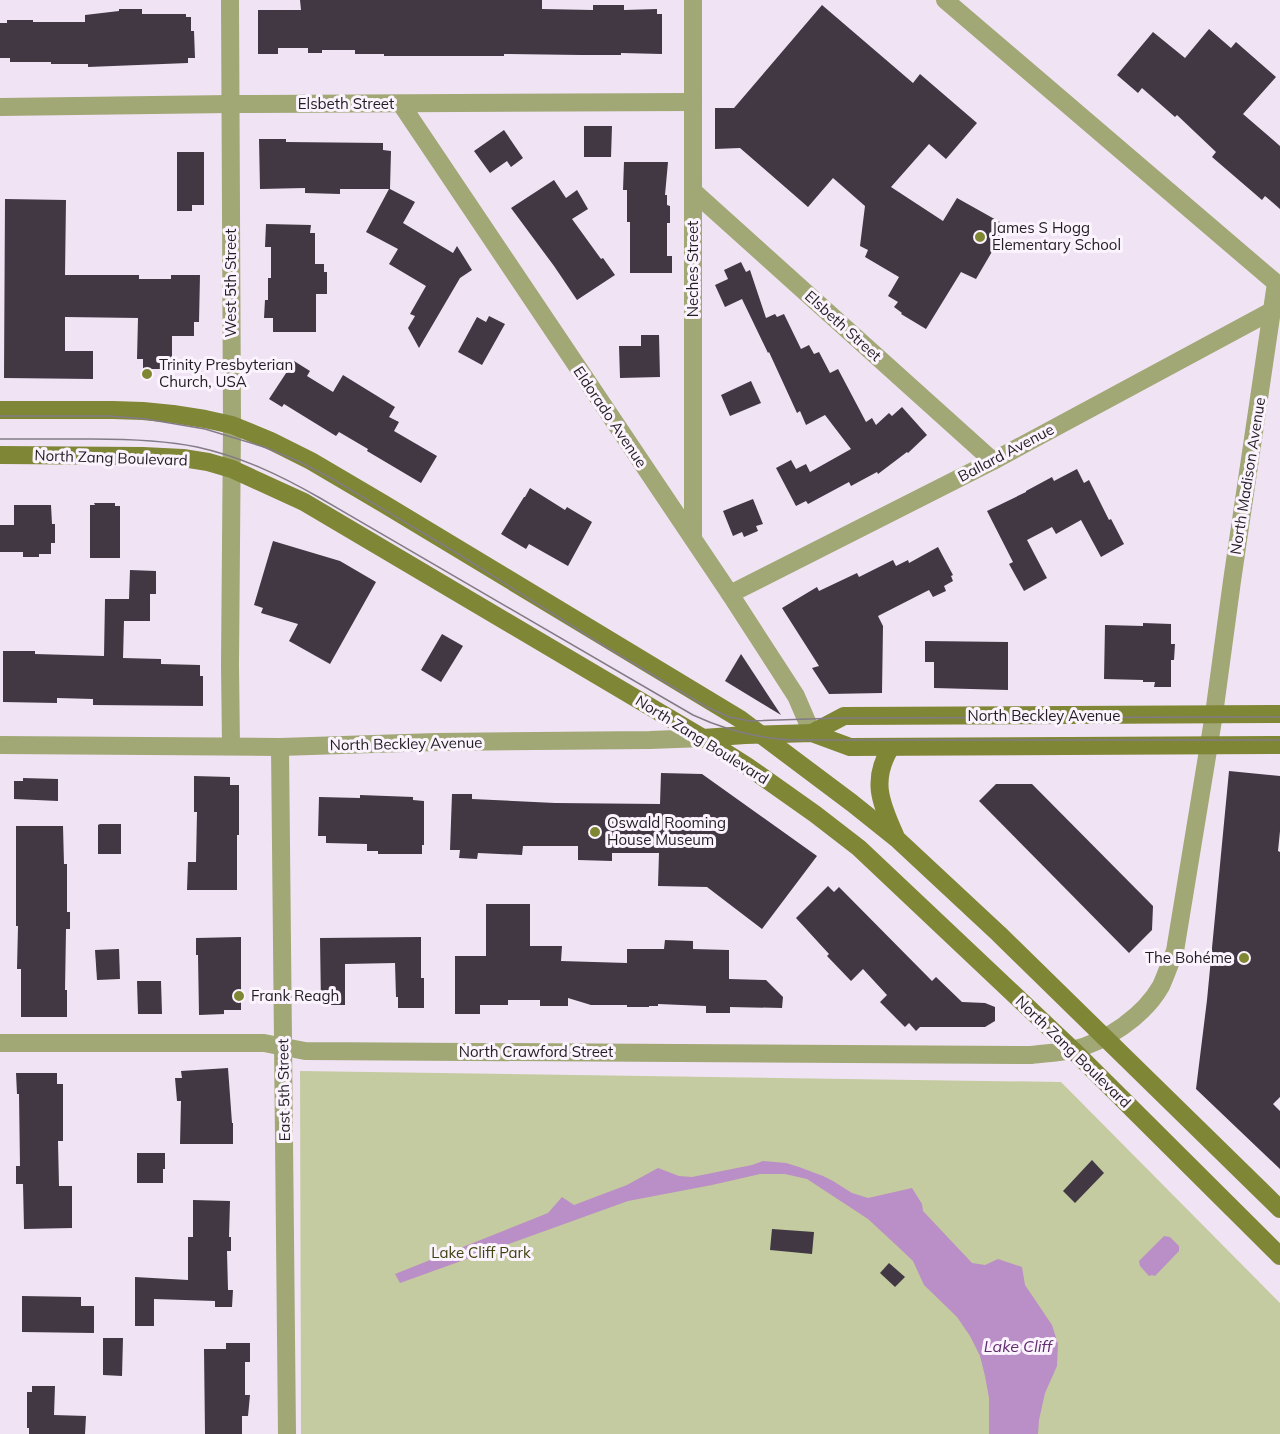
<svg xmlns="http://www.w3.org/2000/svg" width="1280" height="1434" font-family="Mulish,sans-serif">
<style>
.green{fill:#c5cba0}
.water{fill:#ba8ec6}
.building{fill:#413844}
.lines{fill:none;stroke-linecap:round;stroke-linejoin:round}
.minor{stroke:#a1a775;stroke-width:18}
.tertiary{stroke:#a1a775;stroke-width:18}
.secondary{stroke:#7f8636;stroke-width:18}
.tram{stroke:#837c86;stroke-width:1.5}
.poi-dot{fill:#7f8732;stroke:#fbf3fd;stroke-width:2}
.labels{text-anchor:middle;stroke-width:6;stroke-linejoin:round;paint-order:stroke}
.street-label{font-size:15px;fill:#211d22;stroke:#fbf3fd}
.poi-label{font-size:15px;fill:#211d22;stroke:#fbf3fd;text-anchor:start}
.park-label{font-size:15px;fill:#3f430d;stroke:#fbf3fd}
.water-label{font-size:16px;font-style:italic;fill:#612c6f;stroke:#fbf3fd}
</style>
<rect width="100%" height="100%" fill="#f0e4f4"/>
<polygon class="green" points="300,1071 1061,1082 1280,1303 1280,1434 301,1434"/>
<g class="water">
<polygon points="763,1161 786,1163 799,1167 823,1176 833,1181 852,1193 868,1198 912,1188 922,1204 923,1211 972,1263 985,1265 998,1259 1022,1267 1025,1285 1052,1325 1058,1344 1057,1366 1045,1393 1039,1420 1038,1434 989,1434 989,1398 985,1376 980,1356 970,1336 957,1317 924,1285 913,1261 895,1244 868,1219 807,1179 785,1174 760,1174 712,1185 628,1201 400,1283 395,1274 548,1213 562,1197 574,1205 627,1185 658,1168 679,1176 692,1177 752,1165"/>
<polygon points="1164,1236 1170,1237 1179,1246 1179,1251 1155,1276 1152,1275 1149,1276 1140,1266 1139,1261"/>
</g>
<g class="building">
<polygon points="300,0 542,0 542,9 593,10 593,5 624,5 624,10 657,9 657,14 662,14 662,54 621,53 621,55 581,55 504,54 504,56 384,56 384,54 355,54 355,50 322,50 322,53 308,53 308,48 278,48 278,54 258,54 258,10 301,10"/>
<polygon points="822,5 913,83 920,74 977,123 946,159 929,144 891,187 943,221 957,198 1007,226 976,279 961,272 926,329 901,314 902,313 894,307 898,302 888,296 899,277 865,257 868,250 860,246 865,206 833,178 808,207 740,148 715,149 715,108 734,108"/>
<polygon points="119,9 142,9 142,14 186,14 186,17 191,17 191,31 194,31 195,58 188,58 188,63 88,67 88,64 51,64 51,62 10,62 10,58 0,58 0,23 7,23 7,20 33,20 33,22 85,22 85,15 119,11"/>
<polygon points="1209,29 1231,48 1236,42 1276,77 1243,114 1280,146 1280,209 1265,196 1262,200 1212,157 1216,152 1177,115 1175,117 1142,88 1138,93 1117,75 1153,32 1185,58"/>
<polygon points="584,126 612,126 611,157 584,157"/>
<polygon points="504,130 523,158 511,167 507,161 490,173 474,151"/>
<polygon points="259,139 286,139 286,142 383,143 383,150 391,151 390,189 415,202 403,223 453,253 457,246 472,270 460,278 419,348 408,328 415,316 410,314 426,286 389,264 398,249 366,232 389,189 340,189 340,194 305,193 305,188 260,189"/>
<polygon points="177,152 204,152 204,205 192,205 192,211 177,211"/>
<polygon points="624,162 668,162 665,195 667,195 667,205 670,206 670,223 667,223 667,256 672,256 672,273 630,273 630,222 627,222 627,190 623,190"/>
<polygon points="554,180 566,198 577,190 588,209 572,219 601,259 603,258 615,275 577,300 554,266 511,208"/>
<polygon points="5,199 66,200 65,275 139,275 139,279 171,279 171,275 200,275 199,322 194,322 194,336 172,336 172,360 167,360 166,369 143,369 143,359 137,359 138,318 65,317 65,351 93,351 93,379 4,378"/>
<polygon points="266,224 311,225 310,233 315,233 315,264 324,264 324,272 327,272 327,294 316,294 316,332 273,332 273,318 264,318 265,300 268,300 268,278 271,278 271,247 265,247"/>
<polygon points="741,262 746,272 750,270 766,318 775,314 777,317 784,314 801,349 809,345 814,354 819,352 830,373 838,369 866,422 872,418 876,425 889,413 892,416 902,407 927,435 908,453 907,452 878,474 877,472 851,486 849,482 808,504 806,501 796,506 776,468 791,460 796,469 806,464 810,472 851,449 825,415 806,425 800,411 797,413 769,352 768,353 742,299 725,307 715,285 728,279 724,270"/>
<polygon points="489,316 505,324 482,365 458,352 477,317 486,322"/>
<polygon points="641,335 659,335 660,377 620,378 619,346 641,346"/>
<polygon points="294,361 310,371 307,376 333,392 343,375 395,407 389,417 399,422 394,431 437,456 421,483 367,451 368,449 339,432 336,436 284,404 282,407 269,399"/>
<polygon points="751,381 761,403 730,416 721,395"/>
<polygon points="1077,469 1084,483 1089,480 1109,520 1111,519 1124,544 1101,557 1081,520 1056,534 1052,527 1027,540 1047,578 1024,591 1009,564 1013,562 987,511 1026,492 1026,491 1052,477 1054,481"/>
<polygon points="530,488 565,510 567,507 592,522 568,566 529,544 526,549 501,534 524,497 525,497"/>
<polygon points="753,499 763,524 756,526 758,531 744,537 742,532 733,536 723,511"/>
<polygon points="94,503 115,503 115,506 120,506 120,558 90,558 90,505 95,505"/>
<polygon points="14,505 51,505 52,524 55,524 55,543 51,543 51,554 39,554 39,557 23,557 23,552 0,552 0,525 14,525"/>
<polygon points="273,541 340,561 376,582 330,664 289,641 298,624 261,613 263,608 254,605"/>
<polygon points="938,547 953,575 951,576 953,581 944,586 946,591 933,597 929,590 878,616 883,626 882,693 829,694 812,668 819,666 782,608 817,587 819,591 857,573 859,577 893,560 896,566 908,560 909,563"/>
<polygon points="130,570 156,571 156,594 150,594 150,621 124,621 123,658 161,659 161,664 200,665 200,676 203,676 203,706 93,705 93,699 57,698 57,703 3,702 3,651 35,651 35,654 104,656 105,599 129,599"/>
<polygon points="1143,623 1171,624 1171,644 1175,644 1174,660 1171,660 1171,687 1154,687 1155,682 1143,682 1143,680 1104,679 1105,625 1143,626"/>
<polygon points="442,634 463,646 441,682 421,670"/>
<polygon points="925,641 1008,642 1008,690 934,688 934,662 925,662"/>
<polygon points="741,654 781,715 725,681"/>
<polygon points="1229,771 1280,776 1280,831 1278,851 1280,852 1280,1097 1273,1104 1280,1111 1280,1169 1196,1089 1207,1000"/>
<polygon points="661,773 702,774 817,856 762,929 707,887 658,886 659,853 612,853 612,861 578,860 578,846 523,846 522,855 478,853 477,859 459,858 460,850 450,850 452,794 472,794 472,799 555,803 660,804"/>
<polygon points="194,776 230,777 230,785 239,785 239,835 237,835 237,890 187,890 188,862 196,862 197,812 194,812"/>
<polygon points="23,778 58,779 58,801 14,799 14,781 23,781"/>
<polygon points="996,784 1032,784 1153,906 1152,930 1129,953 979,801"/>
<polygon points="360,795 413,797 413,800 424,801 424,845 422,845 422,854 378,854 378,851 367,851 367,844 326,843 326,836 318,836 319,797 360,798"/>
<polygon points="100,824 121,824 121,854 98,854 98,825"/>
<polygon points="16,826 63,826 64,864 67,864 67,912 70,912 70,929 66,929 65,990 67,990 67,1017 21,1017 21,969 17,969 18,926 16,926"/>
<polygon points="828,886 834,892 839,887 932,981 936,977 962,1002 985,1003 995,1007 995,1021 985,1027 920,1027 916,1031 909,1023 905,1027 880,1002 887,995 863,969 851,981 827,956 829,954 796,918"/>
<polygon points="486,904 530,904 530,946 562,946 561,961 627,963 627,949 664,949 665,940 693,941 693,949 729,950 729,979 766,980 783,997 782,1008 730,1007 730,1013 706,1013 706,1006 658,1004 658,1006 649,1006 649,1007 627,1007 627,1005 591,1005 568,998 568,1006 540,1006 540,1000 508,1000 508,1005 480,1005 480,1014 455,1014 455,956 486,956"/>
<polygon points="241,937 241,1010 224,1010 224,1014 199,1015 198,955 196,955 196,938"/>
<polygon points="421,937 421,978 424,978 424,1008 398,1008 398,997 396,997 395,963 345,964 345,1005 321,1005 320,938"/>
<polygon points="119,949 120,979 97,980 95,950"/>
<polygon points="137,981 161,981 162,1014 138,1014"/>
<polygon points="228,1068 232,1123 233,1123 233,1144 180,1144 181,1101 177,1101 175,1078 182,1078 181,1071"/>
<polygon points="16,1073 57,1073 57,1084 63,1084 63,1141 58,1141 59,1186 72,1186 72,1228 24,1229 23,1184 16,1184 16,1166 20,1166 19,1094 17,1094"/>
<polygon points="137,1153 165,1153 165,1169 163,1169 163,1183 137,1183"/>
<polygon points="1092,1160 1104,1173 1075,1203 1063,1191"/>
<polygon points="193,1200 230,1201 229,1237 231,1237 231,1251 227,1251 228,1290 233,1290 232,1307 215,1307 215,1301 154,1299 154,1326 135,1326 135,1277 188,1280 188,1237 193,1237"/>
<polygon points="772,1229 814,1232 812,1254 770,1250"/>
<polygon points="889,1263 905,1277 895,1287 880,1273"/>
<polygon points="22,1296 81,1297 81,1306 94,1306 94,1333 22,1332"/>
<polygon points="103,1338 123,1338 122,1376 103,1375"/>
<polygon points="226,1343 250,1343 250,1362 245,1362 245,1395 250,1395 248,1416 242,1416 242,1434 205,1434 204,1349 226,1349"/>
<polygon points="32,1386 55,1386 54,1415 86,1416 85,1434 29,1434 29,1428 27,1428 27,1392 32,1392"/>
</g>
<g class="lines">
<g class="minor">
<polyline points="230,0 232,425 230,665 231,746"/>
<polyline points="693,0 693,538"/>
<polyline points="401,104 730,594 796,696 812,733"/>
<polyline points="0,107 230,104 693,102"/>
<polyline points="693,191 993,461"/>
<polyline points="730,594 993,461 1279,307"/>
<polyline points="280,747 287,1434"/>
<path d="M 0,1043 L 264,1043 L 305,1051 L 1031,1055 C 1044,1053 1059,1053 1072,1050 C 1106,1042 1144,1016 1161,986 C 1166,975 1170,963 1175,951 L 1214,714 L 1232,581 L 1276,283 L 945,0"/>
</g>
<polyline class="tertiary" points="0,745 280,747 436,742 650,740 703,738"/>
<g class="secondary">
<polyline points="0,410 113,410 143,411 173,414 205,419 232,425 271,441 311,461 384,504 740,719 852,803 897,839 999,934 1280,1209"/>
<polyline points="0,455 143,456 183,458 208,462 232,469 304,502 703,738 747,766 815,814 859,848 1073,1050 1280,1256"/>
<polyline points="812,733 844,716 1280,714"/>
<polyline points="703,738 745,735 812,733 850,747 1280,745"/>
<path d="M 891,747 C 871,779 880,802 895,835"/>
</g>
<g class="tram">
<polyline points="0,416 109,416 146,419 205,429 264,447 298,461 331,478 460,555 601,644 707,707 729,717 750,721 841,718 1280,717"/>
<path d="M 0,439 C 31,439 61,439 92,439 C 127,439 163,440 197,447 C 242,457 280,475 320,498 L 693,715 C 725,730 756,738 791,740 L 1280,740"/>
</g>
</g>
<g class="poi-dot">
<circle cx="980" cy="237" r="6"/>
<circle cx="147" cy="374" r="6"/>
<circle cx="595" cy="832" r="6"/>
<circle cx="1244" cy="958" r="6"/>
<circle cx="239" cy="996" r="6"/>
</g>
<g class="labels">
<g class="street-label">
<text x="346" y="109">Elsbeth Street</text>
<text transform="translate(693 269) rotate(-90)" y="5">Neches Street</text>
<text transform="translate(231 283) rotate(-90)" y="5">West 5th Street</text>
<text transform="translate(843 326) rotate(42)" y="5">Elsbeth Street</text>
<text transform="translate(610 417) rotate(56)" y="5">Eldorado Avenue</text>
<text transform="translate(1006 453) rotate(-28)" y="5">Ballard Avenue</text>
<text transform="translate(111 458) rotate(2)" y="5">North Zang Boulevard</text>
<text transform="translate(1248 476) rotate(-81)" y="5">North Madison Avenue</text>
<text x="1044" y="721">North Beckley Avenue</text>
<text transform="translate(702 740) rotate(32)" y="5">North Zang Boulevard</text>
<text transform="translate(406 744) rotate(-1)" y="5">North Beckley Avenue</text>
<text x="536" y="1057">North Crawford Street</text>
<text transform="translate(1073 1052) rotate(44)" y="5">North Zang Boulevard</text>
<text transform="translate(284 1090) rotate(-91)" y="5">East 5th Street</text>
</g>
<g class="poi-label">
<text x="992" y="233">James S Hogg<tspan x="992" dy="17">Elementary School</tspan></text>
<text x="159" y="370">Trinity Presbyterian<tspan x="159" dy="17">Church, USA</tspan></text>
<text x="607" y="828">Oswald Rooming<tspan x="607" dy="17">House Museum</tspan></text>
<text x="1232" y="963" text-anchor="end">The Bohéme</text>
<text x="251" y="1001">Frank Reagh</text>
</g>
<g class="park-label">
<text x="481" y="1258">Lake Cliff Park</text>
</g>
<g class="water-label">
<text x="1018" y="1352">Lake Cliff</text>
</g>
</g>
</svg>
